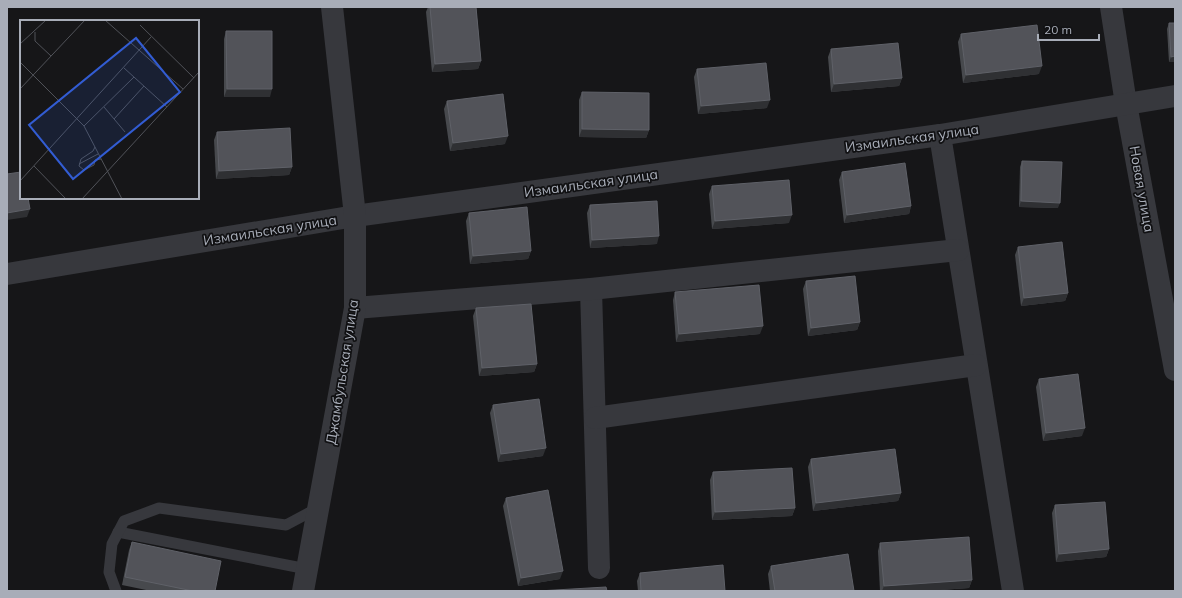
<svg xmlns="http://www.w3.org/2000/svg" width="1182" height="598" font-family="Mulish,sans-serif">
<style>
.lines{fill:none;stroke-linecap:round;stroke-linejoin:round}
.service{stroke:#37383d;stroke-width:11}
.minor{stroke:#37383d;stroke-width:22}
.wall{fill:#47494d}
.shaded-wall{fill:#2f3033}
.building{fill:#525359;stroke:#5f6168}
.labels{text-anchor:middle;stroke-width:3.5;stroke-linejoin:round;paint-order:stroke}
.street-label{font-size:14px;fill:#a8adb8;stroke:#111113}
.inset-road{fill:none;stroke:#505258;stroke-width:1}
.view{fill:#325cd3;fill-opacity:0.15;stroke:#325cd3;stroke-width:2}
.inset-edge{fill:none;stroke:#a8adb8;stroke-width:2}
</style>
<rect width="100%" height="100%" fill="#161618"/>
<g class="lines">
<g class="service">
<polyline points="118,532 307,569"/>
<polyline points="116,591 109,572 112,544 124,521 159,508 286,525 318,508"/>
</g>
<g class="minor">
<polyline points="1111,7 1126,104 1175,370"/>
<polyline points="940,135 1013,591"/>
<polyline points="7,274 355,216 940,135 1175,96"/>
<polyline points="591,289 599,568"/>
<polyline points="355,308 591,289 958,250"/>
<polyline points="595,418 976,365"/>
<polyline points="303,591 355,308 355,216 332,7"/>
</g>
</g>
<g class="wall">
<polygon points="428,7 476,7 481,61 478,69 432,72 426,12"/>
<polygon points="1169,23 1175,62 1169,62 1167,29"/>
<polygon points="226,31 270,97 224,97 224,39"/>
<polygon points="961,34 1039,74 963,83 958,42"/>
<polygon points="831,49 902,78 899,86 831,92 828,57"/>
<polygon points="697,69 767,108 698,114 694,77"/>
<polygon points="582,92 649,130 646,138 579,137 579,100"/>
<polygon points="447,101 505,144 450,151 444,109"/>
<polygon points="217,132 292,167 289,175 216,179 214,140"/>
<polygon points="1022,161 1058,208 1019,207 1020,167"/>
<polygon points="842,172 911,206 909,214 844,223 839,180"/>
<polygon points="712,186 789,223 712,229 709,194"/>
<polygon points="590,205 657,244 590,248 587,213"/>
<polygon points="469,213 531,251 528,259 470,264 466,221"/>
<polygon points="1018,247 1068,293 1065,301 1021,306 1015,255"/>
<polygon points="806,281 860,322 857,330 808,336 803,289"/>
<polygon points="675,292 760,334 676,342 673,300"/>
<polygon points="476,308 537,364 534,372 479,376 473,316"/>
<polygon points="1039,379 1082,436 1043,441 1036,387"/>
<polygon points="493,405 543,456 498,462 490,413"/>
<polygon points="811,459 901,493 898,501 813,511 808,467"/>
<polygon points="713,472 795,508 792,516 712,520 710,480"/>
<polygon points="506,498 560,579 518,586 503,506"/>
<polygon points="1055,505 1109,549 1106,557 1056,562 1052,513"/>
<polygon points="132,542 215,591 151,591 122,585 129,550"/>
<polygon points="880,543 972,580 969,588 926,591 880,591 878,551"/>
<polygon points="771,566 854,591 770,591 768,574"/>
<polygon points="640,573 725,591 638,591 637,581"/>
</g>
<g class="shaded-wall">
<polygon points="1175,56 1175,62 1169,62 1171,57"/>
<polygon points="481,61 478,69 432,72 435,64"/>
<polygon points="1042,66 1039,74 963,83 966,75"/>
<polygon points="902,78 899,86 831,92 834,84"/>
<polygon points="227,89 272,89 270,97 224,97"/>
<polygon points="770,100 767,108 698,114 701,106"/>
<polygon points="582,129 649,130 646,138 579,137"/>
<polygon points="508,136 505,144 450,151 453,143"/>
<polygon points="292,167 289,175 216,179 219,171"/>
<polygon points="78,198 117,198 77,200"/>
<polygon points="1021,201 1060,203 1058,208 1019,207"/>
<polygon points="911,206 909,214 844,223 847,215"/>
<polygon points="30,209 27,217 7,220 7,213"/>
<polygon points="792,215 789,223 712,229 715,221"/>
<polygon points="659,236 657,244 590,248 592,240"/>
<polygon points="531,251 528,259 470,264 473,256"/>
<polygon points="1068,293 1065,301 1021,306 1024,298"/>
<polygon points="860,322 857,330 808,336 811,328"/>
<polygon points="763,326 760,334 676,342 679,334"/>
<polygon points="537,364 534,372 479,376 482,368"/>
<polygon points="1085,428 1082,436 1043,441 1046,433"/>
<polygon points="546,448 543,456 498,462 501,454"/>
<polygon points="901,493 898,501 813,511 816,503"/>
<polygon points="795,508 792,516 712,520 715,512"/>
<polygon points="1109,549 1106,557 1056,562 1059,554"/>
<polygon points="563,571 560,579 518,586 521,578"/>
<polygon points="972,580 969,588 926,591 882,591 884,586"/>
</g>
<g class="building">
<polygon points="430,7 476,7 481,61 435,64"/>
<polygon points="1169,23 1175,23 1175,56 1171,57"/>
<polygon points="1037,25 1042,66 966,75 961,34"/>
<polygon points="226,31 272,31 272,89 227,89"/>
<polygon points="898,43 902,78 834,84 831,49"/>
<polygon points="766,63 770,100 701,106 697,69"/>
<polygon points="582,92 649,93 649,130 582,129"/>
<polygon points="503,94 508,136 453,143 447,101"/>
<polygon points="290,128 292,167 219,171 217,132"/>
<polygon points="1022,161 1062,162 1060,203 1021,201"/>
<polygon points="905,163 911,206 847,215 842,172"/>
<polygon points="21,172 21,198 28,198 30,209 7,213 7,174"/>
<polygon points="789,180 792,215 715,221 712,186"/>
<polygon points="657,201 659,236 592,240 590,205"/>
<polygon points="527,207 531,251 473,256 469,213"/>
<polygon points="1062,242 1068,293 1024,298 1018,247"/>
<polygon points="855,276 860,322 811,328 806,281"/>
<polygon points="759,285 763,326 679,334 675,292"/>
<polygon points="531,304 537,364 482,368 476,308"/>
<polygon points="1078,374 1085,428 1046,433 1039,379"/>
<polygon points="539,399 546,448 501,454 493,405"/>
<polygon points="895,449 901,493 816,503 811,459"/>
<polygon points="792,468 795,508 715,512 713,472"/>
<polygon points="548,490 563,571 521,578 506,498"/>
<polygon points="1105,502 1109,549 1059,554 1055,505"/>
<polygon points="969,537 972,580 884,586 880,543"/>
<polygon points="132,542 221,561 215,591 193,591 125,577"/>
<polygon points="848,554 854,591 775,591 771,566"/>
<polygon points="723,565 725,591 641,591 640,573"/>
<polygon points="606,587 607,591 538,591"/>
</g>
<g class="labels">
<g class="street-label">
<text transform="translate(912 138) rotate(-8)" y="5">Измаильская улица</text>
<text transform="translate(591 183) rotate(-8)" y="5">Измаильская улица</text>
<text transform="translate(1142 189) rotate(80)" y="5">Новая улица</text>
<text transform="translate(270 230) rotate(-9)" y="5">Измаильская улица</text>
<text transform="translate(342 372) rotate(-81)" y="5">Джамбульская улица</text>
</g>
</g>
<g transform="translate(20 20)">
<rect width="179" height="179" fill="#161618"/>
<path class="inset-road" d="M 85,0 L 163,69M 120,5 L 174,58M 15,12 L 15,21 L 31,36M 0,24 L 26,0M 0,42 L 64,106 L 102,179M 104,48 L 147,87M 0,69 L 65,0M 84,87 L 105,112M 94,99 L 124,66M 64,106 L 114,57M 75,127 L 73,131 L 61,139 L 59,146 L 64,150 L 74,145 L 75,140 L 81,139M 59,144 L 78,134M 14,146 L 46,179M 0,161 L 131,17M 62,179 L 179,52"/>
<path class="view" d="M 116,18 L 160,72 L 53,159 L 9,105 Z"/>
<rect width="179" height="179" class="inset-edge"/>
</g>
<rect width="1182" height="598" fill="none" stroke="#a8adb8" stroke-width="16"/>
<path d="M1038 34v6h61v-6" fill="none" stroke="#a8adb8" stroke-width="2"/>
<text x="1044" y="34" font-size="12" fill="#a8adb8" stroke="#111113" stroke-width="3" paint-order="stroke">20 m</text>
</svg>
